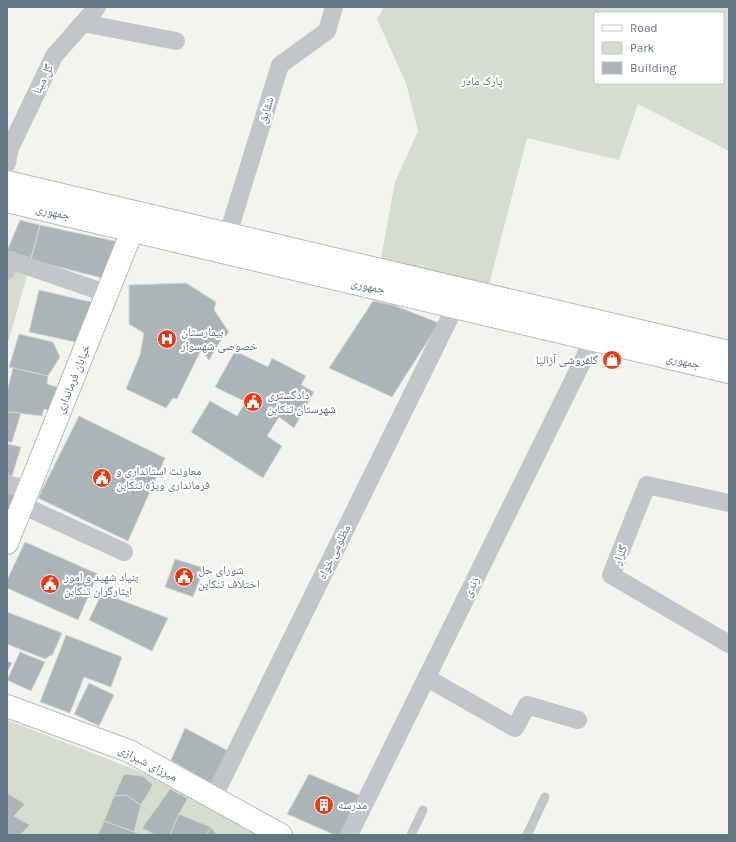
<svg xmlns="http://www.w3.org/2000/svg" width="736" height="842" font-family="Karla,'Noto Naskh Arabic',sans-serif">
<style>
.green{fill:#d5dcd0;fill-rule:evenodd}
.building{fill:#abb5b8;stroke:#d5d5d2}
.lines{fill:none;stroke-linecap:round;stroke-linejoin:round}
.secondary-casing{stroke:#b5bbbf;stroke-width:24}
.primary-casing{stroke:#b4b9bc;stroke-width:24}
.service{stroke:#c1c6c8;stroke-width:9}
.minor{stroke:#c1c6c8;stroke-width:18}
.secondary{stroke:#fff;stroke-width:22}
.primary{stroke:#fff;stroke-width:22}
.labels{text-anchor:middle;stroke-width:4;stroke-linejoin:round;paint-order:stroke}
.street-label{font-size:12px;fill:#607683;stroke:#fff}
.park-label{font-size:12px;fill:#667a5f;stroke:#fff}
.poi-label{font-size:12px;fill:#607683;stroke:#fff;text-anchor:start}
</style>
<rect width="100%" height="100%" fill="#f4f4ef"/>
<g class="green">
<path d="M 384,7 L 729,7 L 729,151 L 638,104 L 619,160 L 527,138 L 489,285 L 381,258 L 395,182 L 418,131 L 406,83 L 377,19 ZM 595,13 L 723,13 L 723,83 L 595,83 Z"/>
<polygon points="7,264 29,269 7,346"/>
<polygon points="7,720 154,777 264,835 7,835"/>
</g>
<g class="building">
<polygon points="20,220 40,225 31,258 7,251"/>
<polygon points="40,225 124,243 110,280 31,260"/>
<polygon points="186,283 216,302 214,310 229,332 219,343 209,360 201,350 177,399 173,398 166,408 126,389 140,355 144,333 129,324 129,285"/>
<polygon points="39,290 95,303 80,343 29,332"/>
<polygon points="373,301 393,305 439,323 392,397 329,368"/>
<polygon points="19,334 53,342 60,357 48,376 9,367"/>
<polygon points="235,351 268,367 272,358 306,376 301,385 314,392 294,428 279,417 267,436 282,446 263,478 191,432 210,401 237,416 246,402 215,387"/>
<polygon points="13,368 48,376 47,384 57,387 52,411 44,409 42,416 7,412 7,392"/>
<polygon points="7,412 21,413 12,442 7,442"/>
<polygon points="79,416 165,458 128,541 38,498"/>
<polygon points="7,444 21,447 12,476 7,475"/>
<polygon points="7,493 15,494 7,512"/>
<polygon points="25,542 98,574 78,620 7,588 7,580"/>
<polygon points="175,559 204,568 193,597 165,587"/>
<polygon points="102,593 168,618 152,651 89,620"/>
<polygon points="7,612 62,633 53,654 45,659 7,644"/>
<polygon points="66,635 122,657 111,687 84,677 70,713 40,702"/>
<polygon points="20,652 45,662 31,691 7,680"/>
<polygon points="7,661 12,663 7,672"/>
<polygon points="89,683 114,695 99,726 74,714"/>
<polygon points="185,728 232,753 215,786 171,760"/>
<polygon points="124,774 143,776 153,785 141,805 126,795 114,796"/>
<polygon points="309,774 361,796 342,835 335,835 287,814"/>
<polygon points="170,789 188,798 179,814 170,835 155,835 142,828"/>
<polygon points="7,793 25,804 14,816 30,825 20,835 7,835"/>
<polygon points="126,795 141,805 134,832 104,821 114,796"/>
<polygon points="179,814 211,827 206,835 170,835"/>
<polygon points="104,821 134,832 143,835 98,835"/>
<polygon points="211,827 217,835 206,835"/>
</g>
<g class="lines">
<g class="secondary-casing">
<g id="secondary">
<polyline points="7,543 132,231 137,213"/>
<polyline points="7,706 129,751 281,835"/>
</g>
</g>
<g class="primary-casing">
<g id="primary">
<polyline points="7,182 729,352"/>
<polyline points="7,201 729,372"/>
</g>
</g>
<g class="service">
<polyline points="411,835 423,810"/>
<polyline points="527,835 545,797"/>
</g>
<g class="minor">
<polyline points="83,23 176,41"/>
<polyline points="7,163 10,148 54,56 97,7"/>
<polyline points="228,234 280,65 327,31 334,7"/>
<polyline points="7,270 10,260 108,294"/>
<polyline points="7,484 29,490"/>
<polyline points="729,503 647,485 611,575 729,644"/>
<polyline points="22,505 124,552"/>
<polyline points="427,678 515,728 527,705 578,720"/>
<polyline points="213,798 455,307"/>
<polyline points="349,835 593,340"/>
</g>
<use href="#secondary" class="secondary"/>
<use href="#primary" class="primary"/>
</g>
<defs>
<g id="hospital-disc" transform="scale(1)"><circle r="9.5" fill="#f4360f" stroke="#fff"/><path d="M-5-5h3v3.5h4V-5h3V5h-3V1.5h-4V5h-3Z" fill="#fff"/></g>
<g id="shop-disc" transform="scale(1)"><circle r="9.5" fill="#f4360f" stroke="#fff"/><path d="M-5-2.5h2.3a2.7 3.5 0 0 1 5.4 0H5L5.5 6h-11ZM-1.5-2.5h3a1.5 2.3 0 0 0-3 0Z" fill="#fff"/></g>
<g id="civic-disc" transform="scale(1)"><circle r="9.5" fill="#f4360f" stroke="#fff"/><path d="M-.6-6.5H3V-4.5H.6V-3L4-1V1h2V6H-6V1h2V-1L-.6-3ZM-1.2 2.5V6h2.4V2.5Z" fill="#fff"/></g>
<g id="building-disc" transform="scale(1)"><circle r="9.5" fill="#f4360f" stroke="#fff"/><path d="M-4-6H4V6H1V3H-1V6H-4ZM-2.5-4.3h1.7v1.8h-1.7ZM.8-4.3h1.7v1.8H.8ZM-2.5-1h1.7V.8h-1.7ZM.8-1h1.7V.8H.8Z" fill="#fff"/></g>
</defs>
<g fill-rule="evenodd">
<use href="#hospital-disc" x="167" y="339"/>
<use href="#shop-disc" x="612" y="360"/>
<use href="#civic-disc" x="253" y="402"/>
<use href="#civic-disc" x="102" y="478"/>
<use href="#civic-disc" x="184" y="577"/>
<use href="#civic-disc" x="50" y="584"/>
<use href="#building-disc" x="324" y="805"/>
</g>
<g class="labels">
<g class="street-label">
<text transform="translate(43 79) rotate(-64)" y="4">گل مینا</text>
<text transform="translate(266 110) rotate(-73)" y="4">شقایق</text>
<text transform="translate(53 212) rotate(13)" y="4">جمهوری</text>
<text transform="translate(368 286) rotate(13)" y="4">جمهوری</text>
<text transform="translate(683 361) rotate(13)" y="4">جمهوری</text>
<text transform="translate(73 379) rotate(-68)" y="4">خیابان فرمانداری</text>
<text transform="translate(334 552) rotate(-64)" y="4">مظلومی خواه</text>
<text transform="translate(620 555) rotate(-68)" y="4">گلزار</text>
<text transform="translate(471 587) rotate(-64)" y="4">زندی</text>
<text transform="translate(148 763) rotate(27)" y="4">میرزای شیرازی</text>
</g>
<g class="park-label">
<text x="482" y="85">پارک مادر</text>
</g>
<g class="poi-label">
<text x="181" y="336">بیمارستان<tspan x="181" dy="14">خصوصی شهسوار</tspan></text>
<text x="598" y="364" text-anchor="end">گلفروشی آزالیا</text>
<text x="267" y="399">دادگستری<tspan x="267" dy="14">شهرستان تنکابن</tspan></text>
<text x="116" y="475">معاونت استانداری و<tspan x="116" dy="14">فرمانداری ویژه تنکابن</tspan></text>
<text x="198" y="574">شورای حل<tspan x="198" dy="14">اختلاف تنکابن</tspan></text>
<text x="64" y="581">بنیاد شهید و امور<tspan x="64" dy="14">ایثارگران تنکابن</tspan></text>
<text x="338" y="809">مدرسه</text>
</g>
</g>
<rect width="736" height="842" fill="none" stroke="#607683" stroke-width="16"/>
<rect x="594" y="12" width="130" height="72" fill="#ffffff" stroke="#bfc8cd"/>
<rect x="602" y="25" width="20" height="6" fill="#ffffff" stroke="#bfc8cd"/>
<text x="630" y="32" font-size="12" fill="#607683">Road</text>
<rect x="602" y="42" width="20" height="12" fill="#d5dcd0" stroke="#bfc8cd"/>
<text x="630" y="52" font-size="12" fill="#607683">Park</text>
<rect x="602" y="62" width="20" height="12" fill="#abb5b8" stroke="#bfc8cd"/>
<text x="630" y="72" font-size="12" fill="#607683">Building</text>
</svg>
